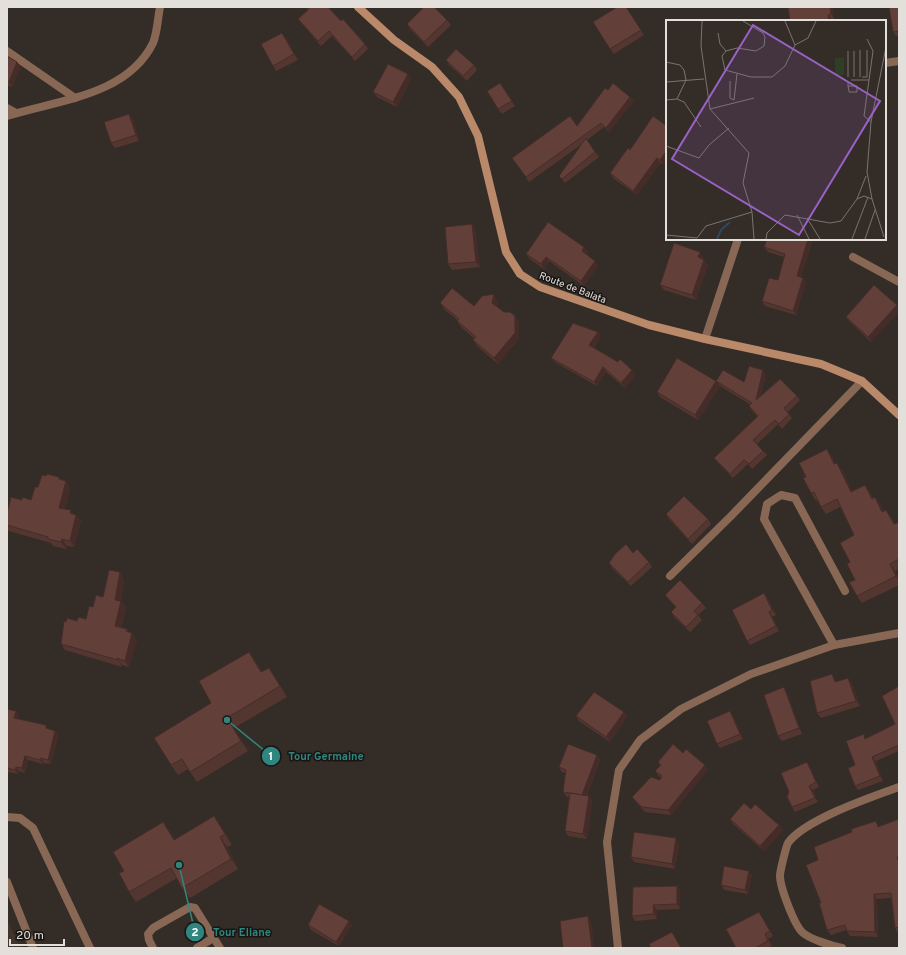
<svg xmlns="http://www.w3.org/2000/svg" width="906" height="955" font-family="Overpass,sans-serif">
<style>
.built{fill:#40342b}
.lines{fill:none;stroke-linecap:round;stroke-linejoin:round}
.service{stroke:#886855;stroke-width:8}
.minor{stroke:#886855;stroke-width:8}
.tertiary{stroke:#886855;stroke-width:8}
.secondary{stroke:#ba8969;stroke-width:8}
.wall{fill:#543631}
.shaded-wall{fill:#452c28}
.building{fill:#623f39;stroke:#452c28}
.labels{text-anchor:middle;stroke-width:3;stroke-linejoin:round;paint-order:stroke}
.street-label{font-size:10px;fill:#e3dfdb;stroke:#191513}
.inset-river{fill:none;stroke:#2e4960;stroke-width:2}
.inset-road{fill:none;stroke:#7a746f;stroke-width:1}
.view{fill:#9a62c7;fill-opacity:0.15;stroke:#9a62c7;stroke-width:2}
.inset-edge{fill:none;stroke:#e3dfdb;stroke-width:2}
.leader{fill:none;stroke:#2f867e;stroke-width:1.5}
.callout-dot{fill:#2f867e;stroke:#191513;stroke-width:1.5}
.mark-label{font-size:12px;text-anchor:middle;font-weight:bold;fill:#fff}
.callout-label{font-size:11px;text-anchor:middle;font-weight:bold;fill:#2f867e;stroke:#191513;stroke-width:3;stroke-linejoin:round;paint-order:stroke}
</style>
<rect width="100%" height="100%" fill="#342c27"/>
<polygon class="built" points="7,919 19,945 20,948 7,948"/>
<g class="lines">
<g class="service">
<polyline points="834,645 764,519 767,504 781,495 795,498 845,591"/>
<polyline points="7,817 20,818 33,828 90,948"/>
<polyline points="153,948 149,940 148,934 153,928 190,907 195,908 220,948"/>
<polyline points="197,948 213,938"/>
</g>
<g class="minor">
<polyline points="7,51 75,98"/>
<polyline points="885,63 899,61"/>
<polyline points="7,108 16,113"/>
<polyline points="853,257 899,282"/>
<polyline points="705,339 738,239"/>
<polyline points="670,576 731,516 862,381"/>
<polyline points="7,882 33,948"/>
<polyline points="618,948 607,842 619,770 640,740 681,709 751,674 834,645 899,633"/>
<path d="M 842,948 C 832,946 809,939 802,932 C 794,924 780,887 780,876 C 780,871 786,847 788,843 C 804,820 871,797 899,787"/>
</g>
<path class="tertiary" d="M 7,116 C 57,100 127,96 153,43 C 157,34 158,17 160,7"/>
<polyline class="secondary" points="358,7 394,40 432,67 459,97 478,136 506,252 520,274 540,287 649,325 705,339 821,364 862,381 899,415"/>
</g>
<g class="wall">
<polygon points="305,7 328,7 341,21 365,44 368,49 355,61 332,36 321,46 298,19 308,10"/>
<polygon points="626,7 644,35 614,54 610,49"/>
<polygon points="832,7 834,19 790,21"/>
<polygon points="899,7 899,36 896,36 893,32"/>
<polygon points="447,20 451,25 428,47 410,29 407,24"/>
<polygon points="286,38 298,60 276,71 273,66"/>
<polygon points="7,56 21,67 12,87 7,85"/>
<polygon points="446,60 474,65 477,70 467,81 449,65"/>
<polygon points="408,74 411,79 397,107 377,97 373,92"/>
<polygon points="500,83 515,106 502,114 498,109"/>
<polygon points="608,90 630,97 634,101 609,132 604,127 587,140 599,157 565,183 559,176 582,144 529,182 512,158 577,126"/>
<polygon points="653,116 663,165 660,163 637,195 613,178 610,173 630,150"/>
<polygon points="133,119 139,141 115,148 111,143"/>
<polygon points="475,229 480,267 452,270 448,264"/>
<polygon points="813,239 801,277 803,278 806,282 796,315 765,306 762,301 778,280 784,257 768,252 764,247"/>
<polygon points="584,247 588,252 586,254 595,261 598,266 584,286 549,261 544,269 530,259 526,254"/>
<polygon points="703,257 702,259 704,260 708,265 696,300 664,290 660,285"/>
<polygon points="874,285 871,342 849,321 846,317"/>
<polygon points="498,301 497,307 504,312 515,316 519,323 519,339 498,364 478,347 473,340 475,339 461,327 457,321 457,320 444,309 440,303 474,306"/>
<polygon points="598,332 601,336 594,348 632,370 635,375 625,388 606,372 597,386 555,362 551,358"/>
<polygon points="766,374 761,395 797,396 800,400 788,412 792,418 782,429 778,424 757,444 763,451 767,455 752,469 748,464 733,478 718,463 714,458 758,417 752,411 749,406 751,405 720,386 698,420 660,397 657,392 716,381 744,382"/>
<polygon points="832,456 835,464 842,470 852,491 865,485 873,498 875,497 880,504 883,511 891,517 895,524 899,522 899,569 895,571 899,578 899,585 862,603 857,596 855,580 850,562 854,535 840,507 826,514 821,507 817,500 816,501 811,493"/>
<polygon points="59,477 61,480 66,481 70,488 65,509 76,515 81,521 74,547 67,546 66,549 53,546 51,543 9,531 7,529 7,513 22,500 31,500 38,487"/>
<polygon points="666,514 708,519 711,524 692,544 669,519"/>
<polygon points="633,553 649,562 652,567 631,586 612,568 609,563"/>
<polygon points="124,579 121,601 126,607 121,627 127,629 129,632 137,640 129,667 122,665 122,667 65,650 61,644 66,622 77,621 86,619 93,607 103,597"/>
<polygon points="665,595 702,603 706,608 698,615 702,620 690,632 674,617 671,612 676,607 669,600"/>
<polygon points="767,597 776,615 772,617 779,631 750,645 747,641"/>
<polygon points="249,652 256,662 262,672 269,668 276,678 287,697 234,728 248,751 197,782 188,769 178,775 171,765 211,703"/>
<polygon points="832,674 835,679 836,682 848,678 852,683 860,706 821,718 817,713"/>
<polygon points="899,686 899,751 876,761 883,781 858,790 855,786 866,738 895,724"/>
<polygon points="784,687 787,693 802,734 782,741 778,736"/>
<polygon points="7,709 16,711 19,716 18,719 55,731 58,736 51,764 44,763 43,764 28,760 25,773 19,771 18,774 7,772"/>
<polygon points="624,712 627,717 610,742 579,721 576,716"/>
<polygon points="733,715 743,739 720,748 717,744"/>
<polygon points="683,753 708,769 671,815 645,812 635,801 632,797 660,780 661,778 659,776 655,771 660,766 658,762"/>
<polygon points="597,755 600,760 587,796 589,796 592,801 587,839 568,836 565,831 569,797 567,797 563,792 565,773 562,772 559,767"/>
<polygon points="807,762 810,767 819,787 813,790 818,802 795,812 792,807"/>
<polygon points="751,809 779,825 783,830 764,851 733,824 730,819"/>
<polygon points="214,816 221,826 232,845 227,847 238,869 190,898 182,888 177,878 136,902 129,892 163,822 175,840"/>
<polygon points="899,819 899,933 898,933 895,928 891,898 877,899 878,937 850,936 846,930 831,935 827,930 821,903 818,860 852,832 879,826"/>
<polygon points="679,843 675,869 634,862 631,857"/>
<polygon points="752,875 748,894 724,890 721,885"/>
<polygon points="677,886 680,891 680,909 657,910 657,919 635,921 632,916"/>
<polygon points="759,912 773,936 768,939 772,946 767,948 736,948"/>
<polygon points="349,921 352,925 339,946 311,930 308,925"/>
</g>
<g class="shaded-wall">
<polygon points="830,7 832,7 834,19 831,14"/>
<polygon points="828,15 832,20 832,21 829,21"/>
<polygon points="282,33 286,38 298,60 294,54"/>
<polygon points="17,62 21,67 12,87 9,82"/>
<polygon points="408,74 411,79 397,107 393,102"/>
<polygon points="630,97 634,101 609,132 606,128"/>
<polygon points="129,114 133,119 139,141 136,135"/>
<polygon points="667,150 667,160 663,165 660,160"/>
<polygon points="657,158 660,163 637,195 633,191"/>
<polygon points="472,224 475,229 480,267 476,262"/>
<polygon points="808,239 813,239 800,280 797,276"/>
<polygon points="584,247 588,252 585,256 582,251"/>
<polygon points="700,252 703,257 701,263 698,257"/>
<polygon points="546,257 549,261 544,269 541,264"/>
<polygon points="704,260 708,265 696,300 692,295"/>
<polygon points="595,261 598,266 584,286 581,281"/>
<polygon points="803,278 806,282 796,315 793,311"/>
<polygon points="494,294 498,301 497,309 492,303"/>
<polygon points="897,305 899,307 899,312 871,342 868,337"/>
<polygon points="515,316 519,323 519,339 498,364 494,358"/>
<polygon points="598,332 601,336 592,350 589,345"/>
<polygon points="603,367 606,372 597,386 594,382"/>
<polygon points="632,370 635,375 625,388 621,383"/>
<polygon points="763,370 766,374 759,405 756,400"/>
<polygon points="716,381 720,386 698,420 695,415"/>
<polygon points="827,449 832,456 839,472 834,464"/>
<polygon points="837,463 842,470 856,499 851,492"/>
<polygon points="66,481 70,488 64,514 59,508"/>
<polygon points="865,485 870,492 877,506 872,499"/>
<polygon points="875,497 880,504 887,519 882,512"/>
<polygon points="71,510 76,516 76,515 81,521 74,547 70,541 70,513"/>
<polygon points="886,510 891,517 899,532 894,524"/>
<polygon points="62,539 67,546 66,549 61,542"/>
<polygon points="890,564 895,571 899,578 899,580 896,576"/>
<polygon points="120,572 124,579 120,606 115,600"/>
<polygon points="764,593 767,597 776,615 772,610"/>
<polygon points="121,601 126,607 119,632 115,626"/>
<polygon points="769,612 772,617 779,631 776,626"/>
<polygon points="132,633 137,640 129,667 125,661"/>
<polygon points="249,652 256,662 268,683 261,672"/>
<polygon points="117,658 122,665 122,667 118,660"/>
<polygon points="269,668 276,678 287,697 280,686"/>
<polygon points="832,674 835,679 838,687 835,682"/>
<polygon points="848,678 852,683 860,706 856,701"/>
<polygon points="784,687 787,693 802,734 799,728"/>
<polygon points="16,711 19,716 17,723 14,718"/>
<polygon points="730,711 733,715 743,739 740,734"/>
<polygon points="624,712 627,717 610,742 606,737"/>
<polygon points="227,718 234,728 248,751 241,741"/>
<polygon points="55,731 58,736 51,764 48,760"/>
<polygon points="597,755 600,760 585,800 582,795"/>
<polygon points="25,756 28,760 25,773 22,768"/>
<polygon points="872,757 876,761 883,781 880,776"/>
<polygon points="41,758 44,763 43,764 40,760"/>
<polygon points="807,762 810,767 819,787 816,782"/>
<polygon points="705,765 708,769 671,815 668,810"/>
<polygon points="16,767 19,771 18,774 15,770"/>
<polygon points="809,786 813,790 818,802 815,798"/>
<polygon points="589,796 592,801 587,839 583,834"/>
<polygon points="214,816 221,826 232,845 225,834"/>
<polygon points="779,825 783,830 764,851 760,846"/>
<polygon points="220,837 227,847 238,869 231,859"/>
<polygon points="676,838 679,843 675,869 672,864"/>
<polygon points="749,871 752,875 748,894 745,890"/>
<polygon points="677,886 680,891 680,909 677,904"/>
<polygon points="874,894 877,899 878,937 875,932"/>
<polygon points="653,905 657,910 657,919 654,914"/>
<polygon points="588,916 591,921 595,948 592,948"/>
<polygon points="349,921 352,925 339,946 336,942"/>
</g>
<g class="building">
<polygon points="306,7 328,7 341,21 343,19 365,44 352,57 329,31 318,41 298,19 309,9"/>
<polygon points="424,7 434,7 447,20 424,42 407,24"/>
<polygon points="617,7 626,7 641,30 610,49 593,22"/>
<polygon points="788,7 830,7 831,14 828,15 829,21 790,21"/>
<polygon points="889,7 899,7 899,31 893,32"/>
<polygon points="282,33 294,54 273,66 261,44"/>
<polygon points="456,49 474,65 463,76 446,60"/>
<polygon points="7,56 17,62 9,82 7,81"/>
<polygon points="388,64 408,74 393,102 373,92"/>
<polygon points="500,83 512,101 498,109 487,91"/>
<polygon points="613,83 630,97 606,128 601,123 526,177 512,158 570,116 577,126 605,88 608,90"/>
<polygon points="129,114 136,135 111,143 104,122"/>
<polygon points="653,116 667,126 667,150 660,160 657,158 633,191 610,173 628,148 630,150"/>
<polygon points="586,138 595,152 562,179 559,176"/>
<polygon points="548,222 584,247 582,251 595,261 581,281 546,257 541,264 526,254"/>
<polygon points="472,224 476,262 448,264 445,227"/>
<polygon points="767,239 808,239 797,276 803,278 793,311 762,301 769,278 778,280 785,254 764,247"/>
<polygon points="674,243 700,252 698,257 704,260 692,295 660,285"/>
<polygon points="874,285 897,305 868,337 846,317"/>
<polygon points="452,288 474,306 482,296 494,294 492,303 504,312 510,312 515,316 515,333 494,358 473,340 476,337 457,321 459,319 440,303"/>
<polygon points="573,323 598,332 589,345 618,362 620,359 632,370 621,383 603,367 594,382 551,358"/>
<polygon points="677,358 716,381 723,370 744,382 749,366 763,370 756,400 780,379 797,396 784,408 789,414 779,424 775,420 753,440 763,451 749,464 744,460 730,474 714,458 758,416 749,406 752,403 716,381 695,415 657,392"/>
<polygon points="827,449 834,464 837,463 851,492 865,485 872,499 875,497 882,512 886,510 894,524 899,522 899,559 890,564 896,576 857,596 849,582 855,580 847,564 850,562 840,543 854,535 837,499 821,507 814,492 811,493 803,478 806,477 799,463"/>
<polygon points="47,474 59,477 59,479 66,481 59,508 71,510 70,513 76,515 70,541 62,539 61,542 48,539 48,537 7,525 7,513 11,497 22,500 22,497 31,500 35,487 38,487 42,475 46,476"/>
<polygon points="684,496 708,519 688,539 666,514"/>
<polygon points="626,544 633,553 637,549 649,562 628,582 609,563 615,554"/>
<polygon points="109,570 120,572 115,600 121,601 115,626 127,629 126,631 132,633 125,661 117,658 118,660 61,644 64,621 66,622 67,618 77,621 78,617 86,619 89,606 93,607 96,595 103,597"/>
<polygon points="680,580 702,603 694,611 698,615 686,627 671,612 676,607 665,595"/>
<polygon points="764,593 772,610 769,612 776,626 747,641 732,610"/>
<polygon points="249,652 261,672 269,668 280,686 227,718 241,741 190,772 182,759 171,765 154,738 211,703 199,681"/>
<polygon points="832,674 835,682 848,678 856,701 817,713 810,681"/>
<polygon points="899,686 899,745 872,757 880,776 855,786 848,768 855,765 846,741 864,734 865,739 895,724 882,696"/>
<polygon points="784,687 799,728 778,736 764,695"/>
<polygon points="594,692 624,712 606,737 576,716"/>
<polygon points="7,709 16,711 14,718 46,725 46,728 55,731 48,760 41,758 40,760 25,756 22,768 16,767 15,770 7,768"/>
<polygon points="730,711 740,734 717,744 707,721"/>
<polygon points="568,744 597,755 582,795 563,792 566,770 559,767"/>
<polygon points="673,744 683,753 686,749 705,765 668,810 642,807 632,797 651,777 660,780 662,776 655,771 661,765 658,762"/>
<polygon points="807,762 816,782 809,786 815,798 792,807 787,797 789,792 781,773"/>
<polygon points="570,793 589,796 583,834 565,831"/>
<polygon points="744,803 751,809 755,804 779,825 760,846 730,819"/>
<polygon points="214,816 225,834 220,837 231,859 182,888 171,868 129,892 119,873 124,871 113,852 163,822 174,840"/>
<polygon points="899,819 899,857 897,857 899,863 899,927 895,928 891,893 874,894 875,932 847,931 845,925 827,930 819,903 821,903 806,865 818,860 814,847 852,832 851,829 876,821 878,827"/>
<polygon points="634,832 676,838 672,864 631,857"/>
<polygon points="724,866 749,871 745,890 721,885"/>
<polygon points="677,886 677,904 653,905 654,914 632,916 633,887"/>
<polygon points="319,904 349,921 336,942 308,925"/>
<polygon points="759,912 770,931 765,934 768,941 755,948 736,948 726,929"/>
<polygon points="588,916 592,948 563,948 560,921"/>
<polygon points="672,932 681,948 651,948 649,944"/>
</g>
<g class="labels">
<g class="street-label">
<text transform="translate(573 287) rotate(21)" y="4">Route de Balata</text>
</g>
</g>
<g transform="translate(666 20)">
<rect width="220" height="220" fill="#342c27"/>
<path d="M 169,38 L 178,38 L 178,55 L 169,55 Z" fill="#2f3f25"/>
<path class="inset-river" d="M 51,219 L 55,210 L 64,202"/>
<path class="inset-road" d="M 36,1 L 35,26 L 44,89 L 83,133 L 77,163 L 86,192 L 88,219M 77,1 L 97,13 L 99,17 L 98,26 L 90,31 L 71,28 L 60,31 L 56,36 L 59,50 L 85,57 L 106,57 L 119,46 L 129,25M 119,1 L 129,25M 52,13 L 54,24 L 60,31M 201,19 L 207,31 L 203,60M 129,25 L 142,18 L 150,1M 194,30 L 194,57M 188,31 L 188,57M 0,42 L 14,45 L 18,50 L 20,60 L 11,79M 182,57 L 182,31M 196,57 L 201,57 L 201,30M 185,60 L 203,60 L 198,96 L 205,102M 64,61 L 64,78 L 68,80 L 71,54M 0,62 L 38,59M 182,63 L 182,66 L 183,71 L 183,72 L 191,72 L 191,66 L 182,66M 0,80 L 11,79 L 18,82 L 35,107M 44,89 L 88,78M 0,126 L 33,138 L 43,125 L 63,108M 191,179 L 198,176 L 206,179 L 218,217M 206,179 L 201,152 L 205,102 L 220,27M 131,195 L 143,219M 141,198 L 154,219M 0,215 L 31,218 L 40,206 L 86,192M 100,219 L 101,213 L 119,195 L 164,203 L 175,201 L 191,179 L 200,156M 186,219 L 202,177M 199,219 L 209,190"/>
<path class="view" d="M 87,5 L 214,81 L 133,215 L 6,139 Z"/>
<rect width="220" height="220" class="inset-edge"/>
</g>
<path class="leader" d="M227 720L271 756M179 865L195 932"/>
<g class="callout-dot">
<circle cx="227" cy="720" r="4"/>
<circle cx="179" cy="865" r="4"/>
<circle cx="271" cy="756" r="10"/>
<circle cx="195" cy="932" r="10"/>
</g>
<g class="mark-label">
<text x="271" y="760">1</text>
<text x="195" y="936">2</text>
</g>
<g class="callout-label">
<text x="326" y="760">Tour Germaine</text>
<text x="242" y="936">Tour Eliane</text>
</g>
<rect width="906" height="955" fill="none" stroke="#e3dfdb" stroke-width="16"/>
<path d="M10 939v6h54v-6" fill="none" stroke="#e3dfdb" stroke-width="2"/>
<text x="16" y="939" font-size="12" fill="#e3dfdb" stroke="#191513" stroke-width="3" paint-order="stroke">20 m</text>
</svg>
